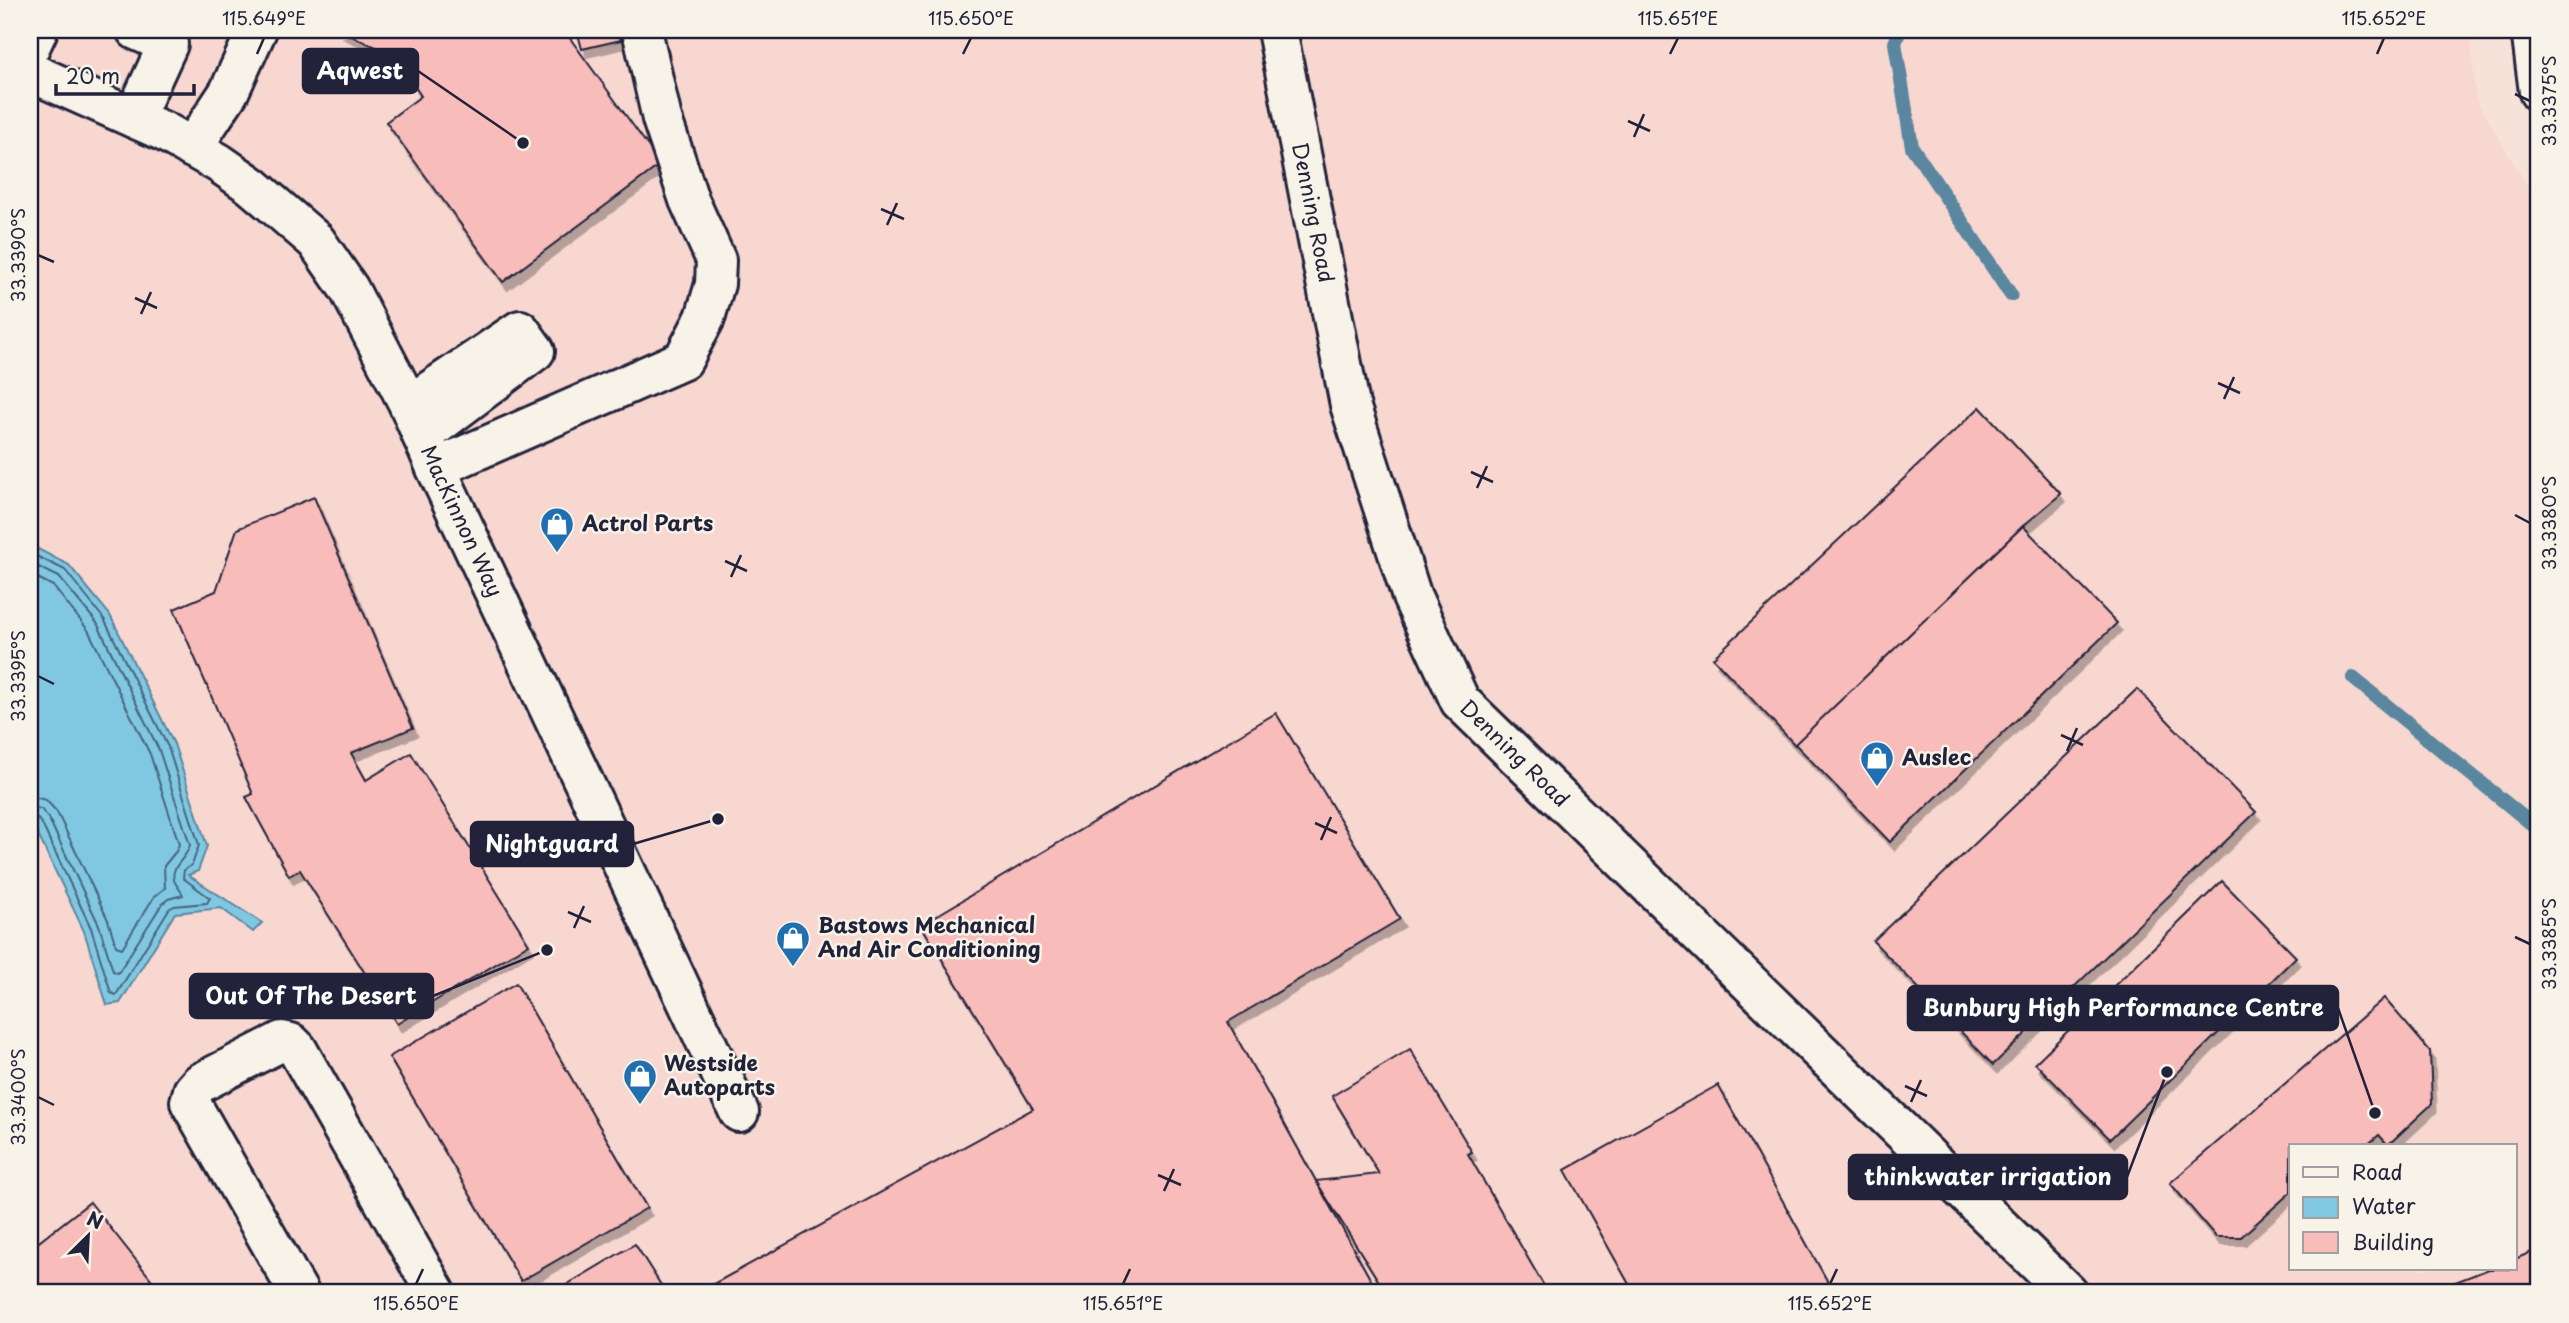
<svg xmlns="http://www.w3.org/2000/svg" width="2569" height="1323" font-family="'Playpen Sans',sans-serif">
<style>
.built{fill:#f7d7d0;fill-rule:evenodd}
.water{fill:#80c8e1;stroke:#5a869f;stroke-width:2}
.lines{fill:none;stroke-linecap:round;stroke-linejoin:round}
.shore{stroke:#48647d;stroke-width:2}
.stream{stroke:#5a869f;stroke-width:14}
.building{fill:#f8bcba;stroke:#22223b;stroke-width:2;filter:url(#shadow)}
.minor-casing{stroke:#22223b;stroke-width:44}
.minor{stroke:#f7f3e8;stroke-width:38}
.ticks{fill:none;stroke:#22223b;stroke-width:2.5}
.labels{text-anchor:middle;stroke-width:5;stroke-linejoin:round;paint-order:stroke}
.street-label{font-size:21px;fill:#22223b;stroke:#f7f3e8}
.poi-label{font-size:21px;font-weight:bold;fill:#22223b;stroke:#f7f3e8;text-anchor:start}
.leader{fill:none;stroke:#22223b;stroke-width:2.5}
.callout-dot{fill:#22223b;stroke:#f7f3e8;stroke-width:2.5}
.callout{fill:#22223b;stroke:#22223b;stroke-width:2.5}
.callout-label{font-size:23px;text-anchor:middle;font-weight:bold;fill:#fff}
.neatline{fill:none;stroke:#22223b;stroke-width:2.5}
.ticks-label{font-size:18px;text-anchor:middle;fill:#22223b}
</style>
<defs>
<filter id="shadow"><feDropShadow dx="4.5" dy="8" stdDeviation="0" flood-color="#0004"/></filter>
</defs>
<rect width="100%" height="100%" fill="#f7e2da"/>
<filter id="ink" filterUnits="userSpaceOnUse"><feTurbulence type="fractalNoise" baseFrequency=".0143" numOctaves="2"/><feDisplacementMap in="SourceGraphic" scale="14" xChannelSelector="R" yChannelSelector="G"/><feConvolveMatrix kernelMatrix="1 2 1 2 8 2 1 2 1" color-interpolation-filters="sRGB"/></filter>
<g filter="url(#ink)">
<path class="built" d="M 30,30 L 2470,30 L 2476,100 L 2539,205 L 2539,1293 L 30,1293 ZM 2291,1146 L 2515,1146 L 2515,1269 L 2291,1269 Z"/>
<polygon class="water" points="30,545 69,565 110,615 174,744 207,846 198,871 188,875 262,923 253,932 221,908 175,913 120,1003 107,1005 84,931 30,818"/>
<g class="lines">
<g class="shore">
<polyline points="30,553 65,570 104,619 168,747 199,845 192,865 184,870 183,878 210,898 207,903 174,906 169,909 116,995 111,993 91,928 42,824 36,817 30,815"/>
<path d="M 30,563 L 59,577 L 97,623 L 159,750 L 190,845 C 186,860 170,866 174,880 C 176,886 181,890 183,895 L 168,899 L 162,904 L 118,973 L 113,971 L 99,925 L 49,819 L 41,809 L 30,807"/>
<polyline points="30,574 53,586 88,630 150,754 179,844 177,850 164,866 165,888 154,897 122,948 116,946 108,920 57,812 46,800 30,796"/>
</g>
<g class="stream">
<polyline points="1900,30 1895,43 1912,147 2011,295"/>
<polyline points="2353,678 2539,830"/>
</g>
</g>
<g class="building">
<polygon points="338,30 564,30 661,164 503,282 386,122 421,96 394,55"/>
<polygon points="577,30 618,30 621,40 582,49"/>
<polygon points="1980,407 2061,494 2023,526 1795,745 1713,658"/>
<polygon points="314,497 413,728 351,753 366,780 411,753 529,944 397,1024 300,870 289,876 246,797 253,794 174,609 216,591 237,529"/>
<polygon points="2023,526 2117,623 1890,842 1795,744"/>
<polygon points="2137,689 2256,812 1993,1065 1873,941"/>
<polygon points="1276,713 1400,919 1228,1022 1378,1293 697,1293 1033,1109 921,925"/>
<polygon points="2222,881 2296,957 2110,1139 2035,1063"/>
<polygon points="516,983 647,1208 521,1281 389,1057"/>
<polygon points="2384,998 2430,1051 2432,1104 2388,1145 2379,1135 2366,1146 2291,1146 2291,1192 2241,1237 2216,1237 2170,1183"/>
<polygon points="1410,1049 1472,1152 1468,1154 1548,1293 1386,1293 1316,1181 1379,1174 1332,1096"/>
<polygon points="1718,1085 1834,1293 1634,1293 1565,1170"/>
<polygon points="90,1202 162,1293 30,1293 30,1249"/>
<polygon points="635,1244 666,1293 553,1293"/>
<polygon points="2539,1249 2539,1293 2427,1293 2489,1269 2515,1269 2515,1259"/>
</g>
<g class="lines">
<g class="minor-casing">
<g id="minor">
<path id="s1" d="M 1277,30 L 1350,405 L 1412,597 L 1460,701 L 2068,1293"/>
<polyline points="2531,30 2539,92"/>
<polyline points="30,47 38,30"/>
<path id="s2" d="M 30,72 L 165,132 L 219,163 L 252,186 L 316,241 L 349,289 L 409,405 L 436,468 L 739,1112"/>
<polyline points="134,118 168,44 136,30"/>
<polyline points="192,148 229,92 257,30"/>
<polyline points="409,405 520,330 535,351 422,436"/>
<polyline points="436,468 683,360 705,318 715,284 716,260 689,200 662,119 642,30"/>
<polyline points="299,1293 190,1102 193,1091 200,1083 282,1041 291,1043 297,1049 436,1293"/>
</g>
</g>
<use href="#minor" class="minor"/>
</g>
</g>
<path class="ticks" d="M 257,54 L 264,38M 963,54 L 971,38M 1670,54 L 1678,38M 2377,54 L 2384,38M 2515,94 L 2530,101M 1628,121 L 1650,131M 1634,137 L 1644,114M 881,209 L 904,219M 887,225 L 897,203M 38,255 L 54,262M 135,298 L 157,308M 141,314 L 151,292M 2218,383 L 2240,393M 2224,399 L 2234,377M 1471,472 L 1493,482M 1477,488 L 1487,466M 2515,515 L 2530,523M 725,561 L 747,571M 731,577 L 741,555M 38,676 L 54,684M 2061,735 L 2083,745M 2067,751 L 2077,728M 1315,823 L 1337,833M 1321,840 L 1331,817M 568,912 L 591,922M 574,928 L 584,906M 2515,937 L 2530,944M 1905,1086 L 1927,1096M 38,1097 L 54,1105M 1911,1102 L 1921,1080M 1158,1175 L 1181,1185M 1164,1191 L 1174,1169M 416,1284 L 423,1269M 1123,1284 L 1130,1269M 1830,1284 L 1837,1269"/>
<defs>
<g id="shop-pin" transform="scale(1.75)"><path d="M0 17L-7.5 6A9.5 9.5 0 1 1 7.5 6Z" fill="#1f6fb2" stroke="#f7f3e8"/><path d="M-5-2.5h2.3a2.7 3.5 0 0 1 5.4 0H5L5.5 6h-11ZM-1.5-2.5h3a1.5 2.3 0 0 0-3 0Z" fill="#fff"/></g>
</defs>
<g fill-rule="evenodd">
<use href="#shop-pin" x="557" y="524"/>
<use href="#shop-pin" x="1877" y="758"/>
<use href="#shop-pin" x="793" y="938"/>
<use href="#shop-pin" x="640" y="1076"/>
</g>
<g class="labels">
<g class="street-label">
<text dy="7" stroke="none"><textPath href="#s1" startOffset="186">Denning Road</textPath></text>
<text dy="7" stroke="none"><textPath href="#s2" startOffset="651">MacKinnon Way</textPath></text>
<text dy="7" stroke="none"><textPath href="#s1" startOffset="774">Denning Road</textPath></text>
</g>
<g class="poi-label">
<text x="582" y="531">Actrol Parts</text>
<text x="1902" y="765">Auslec</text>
<text x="818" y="933">Bastows Mechanical<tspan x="818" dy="24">And Air Conditioning</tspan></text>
<text x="664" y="1071">Westside<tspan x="664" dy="24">Autoparts</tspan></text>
</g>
</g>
<path class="leader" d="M523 143L418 71M718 819L633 844M547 950L433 996M2375 1113L2338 1008M2167 1072L2127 1177"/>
<g class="callout-dot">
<circle cx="523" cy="143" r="7"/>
<circle cx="718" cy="819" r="7"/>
<circle cx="547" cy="950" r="7"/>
<circle cx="2375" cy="1113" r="7"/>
<circle cx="2167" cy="1072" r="7"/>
</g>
<g class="callout">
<rect x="303" y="49" width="115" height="44" rx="7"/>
<rect x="471" y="822" width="162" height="44" rx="7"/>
<rect x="190" y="974" width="243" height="44" rx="7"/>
<rect x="1908" y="986" width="430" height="44" rx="7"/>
<rect x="1849" y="1155" width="278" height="44" rx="7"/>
</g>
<g class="callout-label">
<text x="360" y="79">Aqwest</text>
<text x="552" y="852">Nightguard</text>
<text x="311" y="1004">Out Of The Desert</text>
<text x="2123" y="1016">Bunbury High Performance Centre</text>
<text x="1988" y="1185">thinkwater irrigation</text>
</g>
<rect width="2569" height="1323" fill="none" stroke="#f7f3e8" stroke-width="77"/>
<rect x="2289" y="1144" width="228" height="126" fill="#f7f3e8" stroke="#a29fa3" stroke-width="2"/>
<rect x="2303" y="1167" width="35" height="10" fill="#f7f3e8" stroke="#a29fa3" stroke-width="2"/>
<text x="2352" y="1180" font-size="21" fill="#22223b">Road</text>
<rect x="2303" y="1197" width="35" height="21" fill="#80c8e1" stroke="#a29fa3" stroke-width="2"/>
<text x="2352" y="1214" font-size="21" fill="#22223b">Water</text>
<rect x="2303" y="1232" width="35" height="21" fill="#f8bcba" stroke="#a29fa3" stroke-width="2"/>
<text x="2352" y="1250" font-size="21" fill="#22223b">Building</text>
<g transform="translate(88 1236) rotate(24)" stroke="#f7f3e8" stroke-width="5" paint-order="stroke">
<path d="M0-5L12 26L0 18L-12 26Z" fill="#22223b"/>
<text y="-10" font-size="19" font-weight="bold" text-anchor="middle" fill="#22223b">N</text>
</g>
<path d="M56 84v10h138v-10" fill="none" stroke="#22223b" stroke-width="3.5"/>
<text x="66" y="84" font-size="21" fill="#22223b" stroke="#f7f3e8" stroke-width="5" paint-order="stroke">20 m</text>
<rect x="38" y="38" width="2492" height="1246" class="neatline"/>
<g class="ticks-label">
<text x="264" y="25">115.649°E</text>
<text x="971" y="25">115.650°E</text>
<text x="1678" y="25">115.651°E</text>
<text x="2384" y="25">115.652°E</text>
<text transform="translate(2550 101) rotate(-90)" y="6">33.3375°S</text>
<text transform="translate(19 255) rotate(-90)" y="6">33.3390°S</text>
<text transform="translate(2550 523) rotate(-90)" y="6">33.3380°S</text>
<text transform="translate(19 676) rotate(-90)" y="6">33.3395°S</text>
<text transform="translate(2550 944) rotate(-90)" y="6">33.3385°S</text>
<text transform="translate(19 1097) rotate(-90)" y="6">33.3400°S</text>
<text x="416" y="1310">115.650°E</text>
<text x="1123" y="1310">115.651°E</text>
<text x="1830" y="1310">115.652°E</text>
</g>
</svg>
